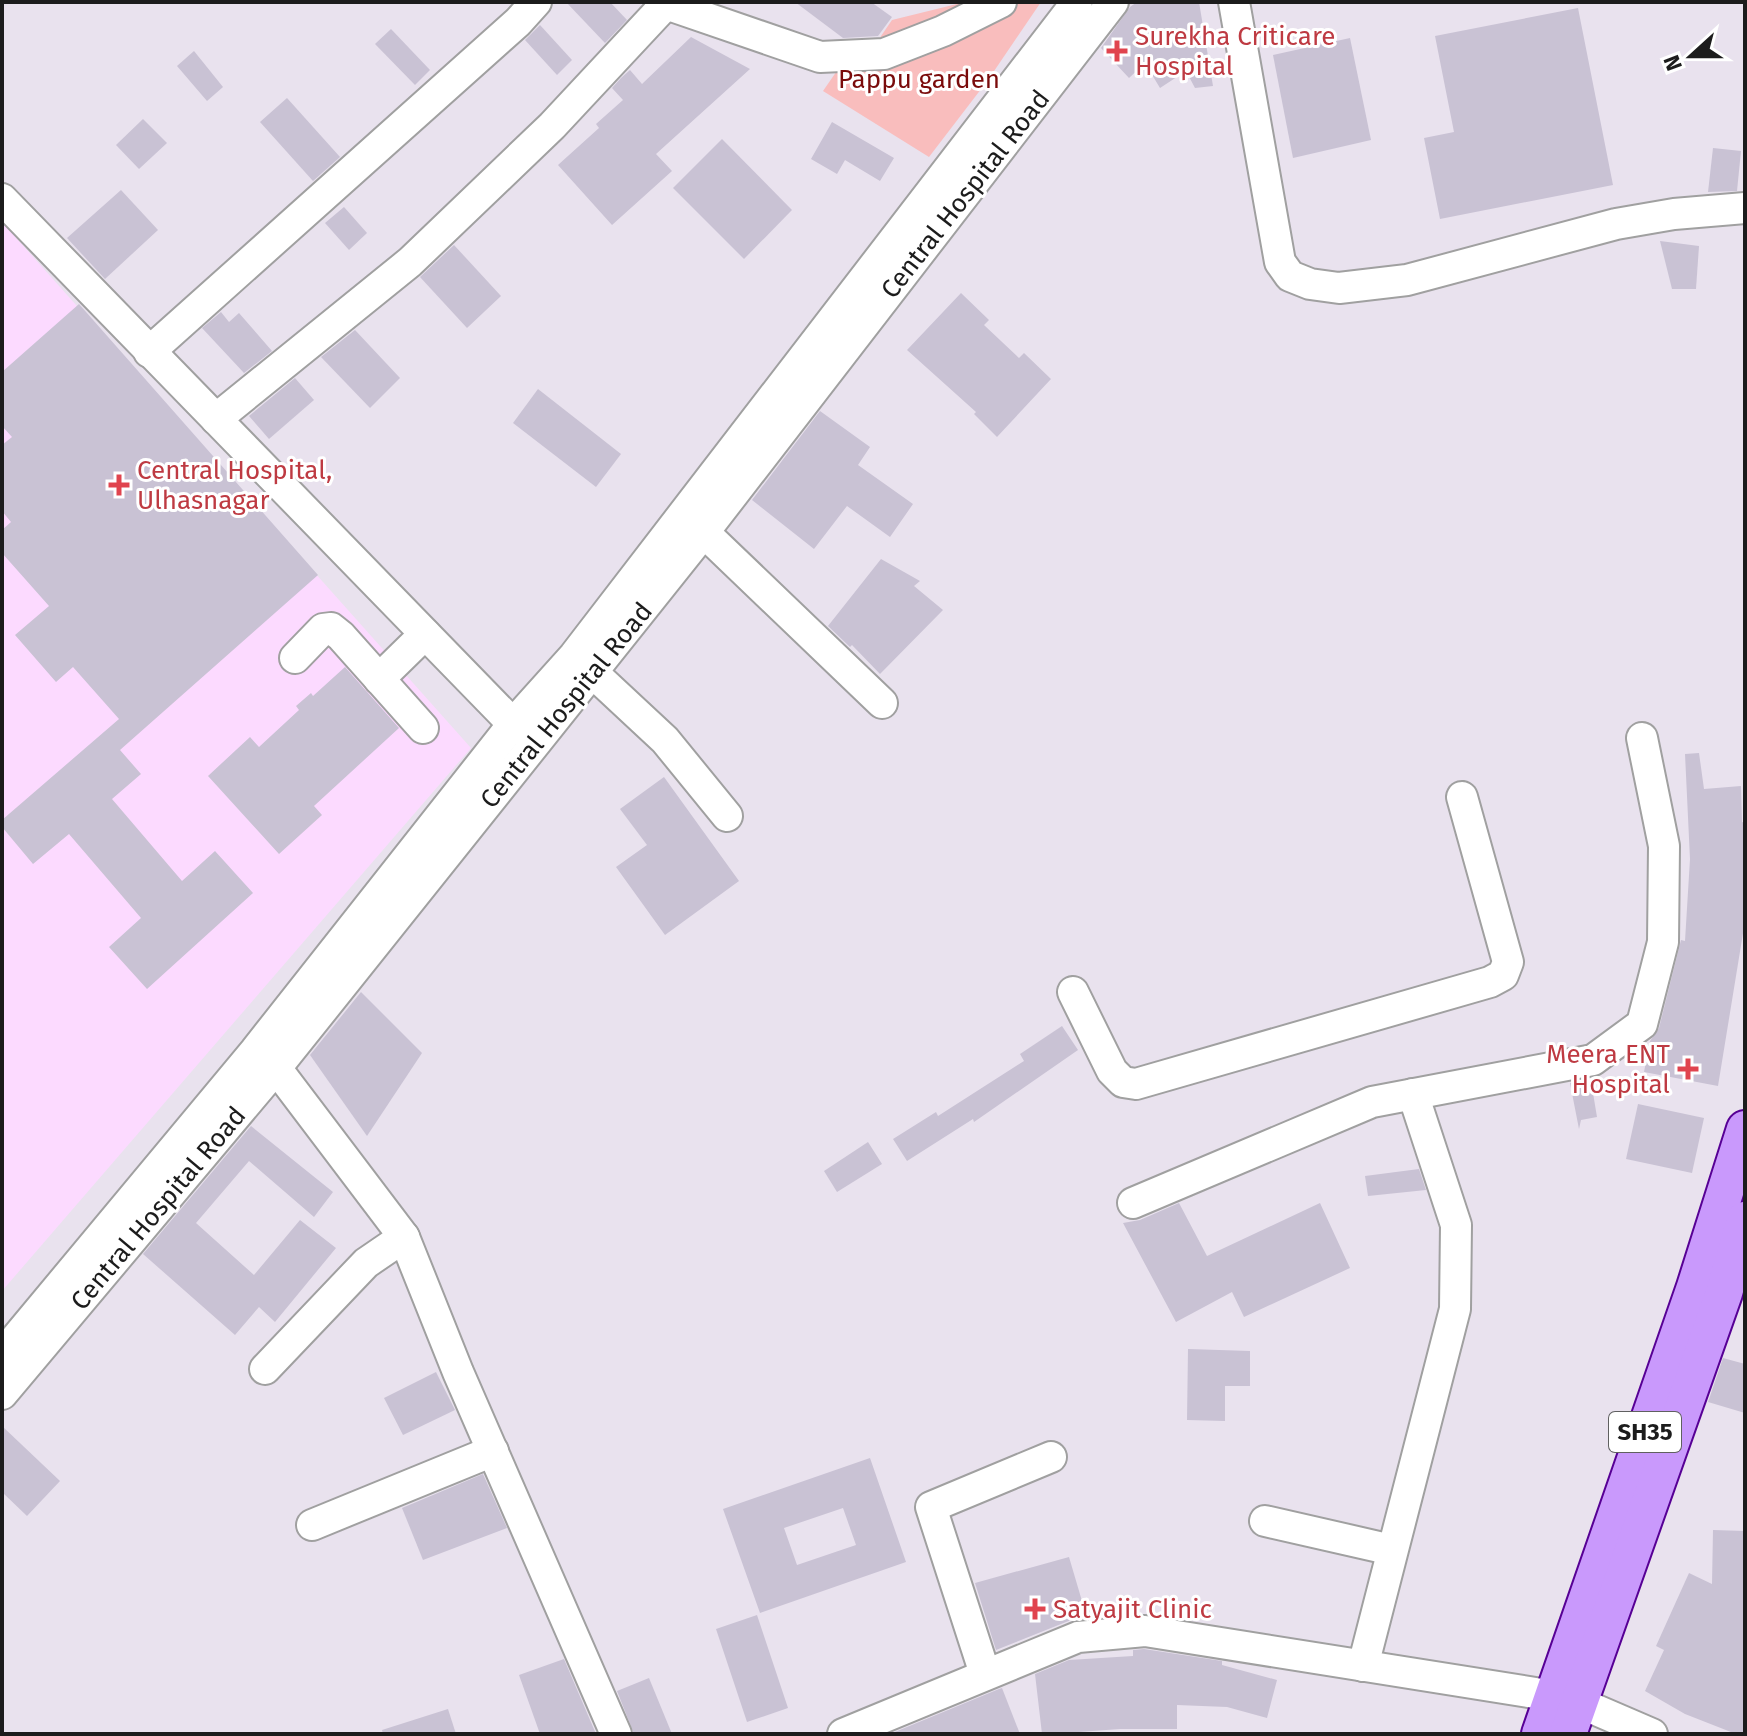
<svg xmlns="http://www.w3.org/2000/svg" width="1747" height="1736" font-family="'Fira Sans',sans-serif">
<style>
.education{fill:#fcdaff}
.park{fill:#f9bdbd}
.building{fill:#c9c2d4;fill-rule:evenodd}
.lines{fill:none;stroke-linecap:round;stroke-linejoin:round}
.minor-casing{stroke:#a0a0a0;stroke-width:34}
.major-casing{stroke:#570095;stroke-width:40}
.minor{stroke:#fff;stroke-width:30}
.major{stroke:#c999fc;stroke-width:36}
.health-dot{fill:#e0444e;stroke:#fff;stroke-width:3}
.labels{text-anchor:middle;stroke-width:6;stroke-linejoin:round;paint-order:stroke}
.shield{fill:#fff;stroke:#606060;stroke-width:2}
.shield-label{font-size:24px;font-weight:bold;fill:#1c1c1c}
.health-label{font-size:26px;fill:#be3a42;stroke:#fff;text-anchor:start}
.park-label{font-size:26px;fill:#7a0b0b;stroke:#fff}
.street-label{font-size:26px;fill:#1c1c1c;stroke:#fff}
</style>
<rect width="100%" height="100%" fill="#e9e2ee"/>
<polygon class="education" points="2,222 471,748 2,1291"/>
<polygon class="park" points="965,2 1041,2 988,80 929,157 823,91 852,49 866,58 892,20"/>
<g class="building">
<polygon points="566,2 610,2 627,20 605,43"/>
<polygon points="795,2 871,2 892,17 878,36 843,38"/>
<polygon points="1137,2 1199,2 1213,86 1195,88 1186,71 1160,88 1145,63 1129,78 1101,48 1130,7"/>
<polygon points="1578,8 1613,185 1440,219 1424,138 1454,132 1435,36"/>
<polygon points="540,25 572,60 557,75 525,40"/>
<polygon points="391,29 430,70 415,85 375,44"/>
<polygon points="691,37 750,69 656,154 672,171 612,225 558,165 599,128 596,124 623,100 612,88 621,78 630,70 642,84"/>
<polygon points="1350,38 1371,140 1293,158 1273,55"/>
<polygon points="194,51 223,87 207,101 177,66"/>
<polygon points="287,98 340,157 313,181 260,122"/>
<polygon points="143,119 167,143 139,169 116,145"/>
<polygon points="832,122 894,158 880,181 845,160 837,174 811,159"/>
<polygon points="722,139 792,210 744,259 673,188"/>
<polygon points="1713,148 1741,151 1737,191 1708,192"/>
<polygon points="121,190 158,230 105,279 67,238"/>
<polygon points="344,207 367,233 349,250 325,223"/>
<polygon points="1660,241 1699,246 1696,289 1672,289"/>
<polygon points="454,245 501,296 467,328 420,277"/>
<polygon points="961,293 989,320 984,325 1019,358 1024,353 1051,379 997,437 974,414 976,412 907,350"/>
<polygon points="79,304 318,575 120,750 141,774 112,799 182,881 215,851 253,893 147,989 109,947 141,918 69,834 33,864 2,827 2,820 119,719 73,667 56,682 15,635 49,606 2,553 2,530 11,522 2,511 2,445 12,437 2,426 2,372"/>
<polygon points="221,312 229,322 239,313 272,351 244,373 202,328"/>
<polygon points="355,330 400,378 370,408 321,357"/>
<polygon points="295,378 314,400 269,439 249,416"/>
<polygon points="538,389 621,454 596,487 513,423"/>
<polygon points="820,411 870,447 858,465 913,504 890,537 847,506 814,549 752,500"/>
<polygon points="881,559 920,581 914,586 943,610 880,674 852,645 850,647 828,626"/>
<polygon points="345,667 399,728 314,806 322,815 279,854 208,776 250,737 259,747 299,710 296,706 311,693 313,696"/>
<polygon points="1699,753 1704,789 1741,786 1742,822 1745,823 1745,921 1718,1086 1644,1072 1650,1041 1659,1028 1681,940 1685,941 1690,859 1685,754"/>
<polygon points="664,777 739,881 665,935 616,867 647,845 620,809"/>
<polygon points="361,992 422,1053 367,1136 310,1055"/>
<polygon points="1062,1026 1078,1050 974,1122 973,1119 907,1161 893,1139 936,1112 938,1116 1024,1061 1020,1054"/>
<polygon points="1589,1079 1587,1092 1593,1093 1597,1117 1581,1120 1579,1129 1570,1083"/>
<polygon points="1638,1104 1704,1118 1692,1173 1626,1159"/>
<polygon points="251,1126 333,1192 314,1217 249,1161 196,1223 254,1275 300,1220 336,1248 275,1322 259,1307 235,1335 143,1254"/>
<polygon points="868,1142 882,1164 837,1192 824,1171"/>
<polygon points="1419,1169 1426,1190 1368,1196 1365,1176"/>
<polygon points="1179,1203 1207,1256 1320,1203 1350,1268 1244,1317 1232,1292 1176,1322 1123,1223 1140,1220"/>
<polygon points="1188,1349 1250,1351 1250,1386 1225,1386 1225,1421 1187,1420"/>
<polygon points="1723,1358 1745,1364 1745,1413 1708,1402"/>
<polygon points="436,1372 455,1410 403,1435 384,1398"/>
<polygon points="2,1426 60,1481 27,1516 2,1492"/>
<path d="M 870,1458 L 906,1562 L 760,1613 L 723,1509 ZM 843,1508 L 856,1545 L 797,1565 L 784,1528 Z"/>
<polygon points="483,1474 507,1528 423,1560 402,1508"/>
<polygon points="1713,1530 1745,1531 1745,1734 1736,1734 1685,1714 1645,1691 1664,1650 1656,1646 1689,1573 1712,1584"/>
<polygon points="1069,1557 1087,1618 1071,1620 996,1650 975,1583"/>
<polygon points="757,1615 788,1708 747,1722 716,1629"/>
<polygon points="1144,1649 1222,1661 1222,1665 1277,1680 1267,1718 1227,1707 1177,1705 1177,1729 1120,1729 1079,1732 1079,1734 1042,1734 1035,1674 1069,1660 1133,1656 1133,1650"/>
<polygon points="564,1659 596,1734 540,1734 519,1675"/>
<polygon points="649,1678 672,1734 634,1734 617,1691"/>
<polygon points="1002,1688 1020,1734 890,1734 999,1689"/>
<polygon points="448,1709 456,1734 383,1734 382,1730"/>
</g>
<g class="lines">
<g class="minor-casing">
<g id="minor">
<polyline points="660,2 820,57 884,54 943,31 1001,2"/>
<polyline points="1234,2 1280,262 1290,276 1310,284 1339,288 1407,280 1616,224 1674,214 1745,208"/>
<polyline points="2,199 513,724 527,734"/>
<polyline points="149,352 518,22 536,2"/>
<polyline points="216,419 410,262 552,126 665,5"/>
<polyline points="690,519 882,703"/>
<polyline points="295,658 323,629 331,628 341,636 423,728"/>
<polyline points="592,672 665,740 727,816"/>
<polyline points="379,679 425,634"/>
<polyline points="1073,992 1112,1071 1123,1082 1136,1084 1490,982 1503,975 1508,962 1462,797"/>
<polyline points="263,1057 276,1068 404,1237 458,1372 616,1734"/>
<polyline points="1133,1203 1372,1102 1593,1060 1642,1024 1663,942 1664,846 1642,738"/>
<polyline points="2,1355 255,1051 513,724 574,656 1077,2"/>
<polyline points="265,1369 366,1263 404,1237"/>
<polyline points="2,1394 276,1068 704,532 1113,2"/>
<polyline points="1265,1521 1392,1550"/>
<polyline points="312,1525 493,1451"/>
<polyline points="1363,1666 1455,1309 1456,1225 1413,1094"/>
<polyline points="985,1674 931,1507 1051,1457"/>
<polyline points="843,1734 1078,1637 1145,1631 1554,1696 1580,1703 1652,1734"/>
</g>
</g>
<g class="major-casing">
<g id="major">
<polyline points="1540,1734 1695,1287 1745,1129"/>
<polyline points="1568,1734 1724,1293 1745,1220"/>
</g>
</g>
<use href="#minor" class="minor"/>
<use href="#major" class="major"/>
</g>
<g class="health-dot">
<path d="M1113 39h8v8h8v8h-8v8h-8v-8h-8v-8h8z"/>
<path d="M115 473h8v8h8v8h-8v8h-8v-8h-8v-8h8z"/>
<path d="M1684 1057h8v8h8v8h-8v8h-8v-8h-8v-8h8z"/>
<path d="M1031 1597h8v8h8v8h-8v8h-8v-8h-8v-8h8z"/>
</g>
<g class="labels">
<rect class="shield" x="1609" y="1412" width="72" height="40" rx="6"/>
<g class="shield-label">
<text x="1645" y="1440">SH35</text>
</g>
<g class="health-label">
<text x="1135" y="45">Surekha Criticare<tspan x="1135" dy="30">Hospital</tspan></text>
<text x="137" y="479">Central Hospital,<tspan x="137" dy="30">Ulhasnagar</tspan></text>
<text x="1670" y="1063" text-anchor="end">Meera ENT<tspan x="1670" dy="30">Hospital</tspan></text>
<text x="1053" y="1618">Satyajit Clinic</text>
</g>
<g class="park-label">
<text x="919" y="88">Pappu garden</text>
</g>
<g class="street-label">
<text transform="translate(965 194) rotate(-52)" y="9">Central Hospital Road</text>
<text transform="translate(566 705) rotate(-51)" y="9">Central Hospital Road</text>
<text transform="translate(158 1208) rotate(-50)" y="9">Central Hospital Road</text>
</g>
</g>
<rect width="1747" height="1736" fill="none" stroke="#1c1c1c" stroke-width="8"/>
<g transform="translate(1691 56) rotate(249)" stroke="#ffffff" stroke-width="6" paint-order="stroke">
<path d="M0-6L14 30L0 20L-14 30Z" fill="#1c1c1c"/>
<text y="-12" font-size="22" font-weight="bold" text-anchor="middle" fill="#1c1c1c">N</text>
</g>
</svg>
